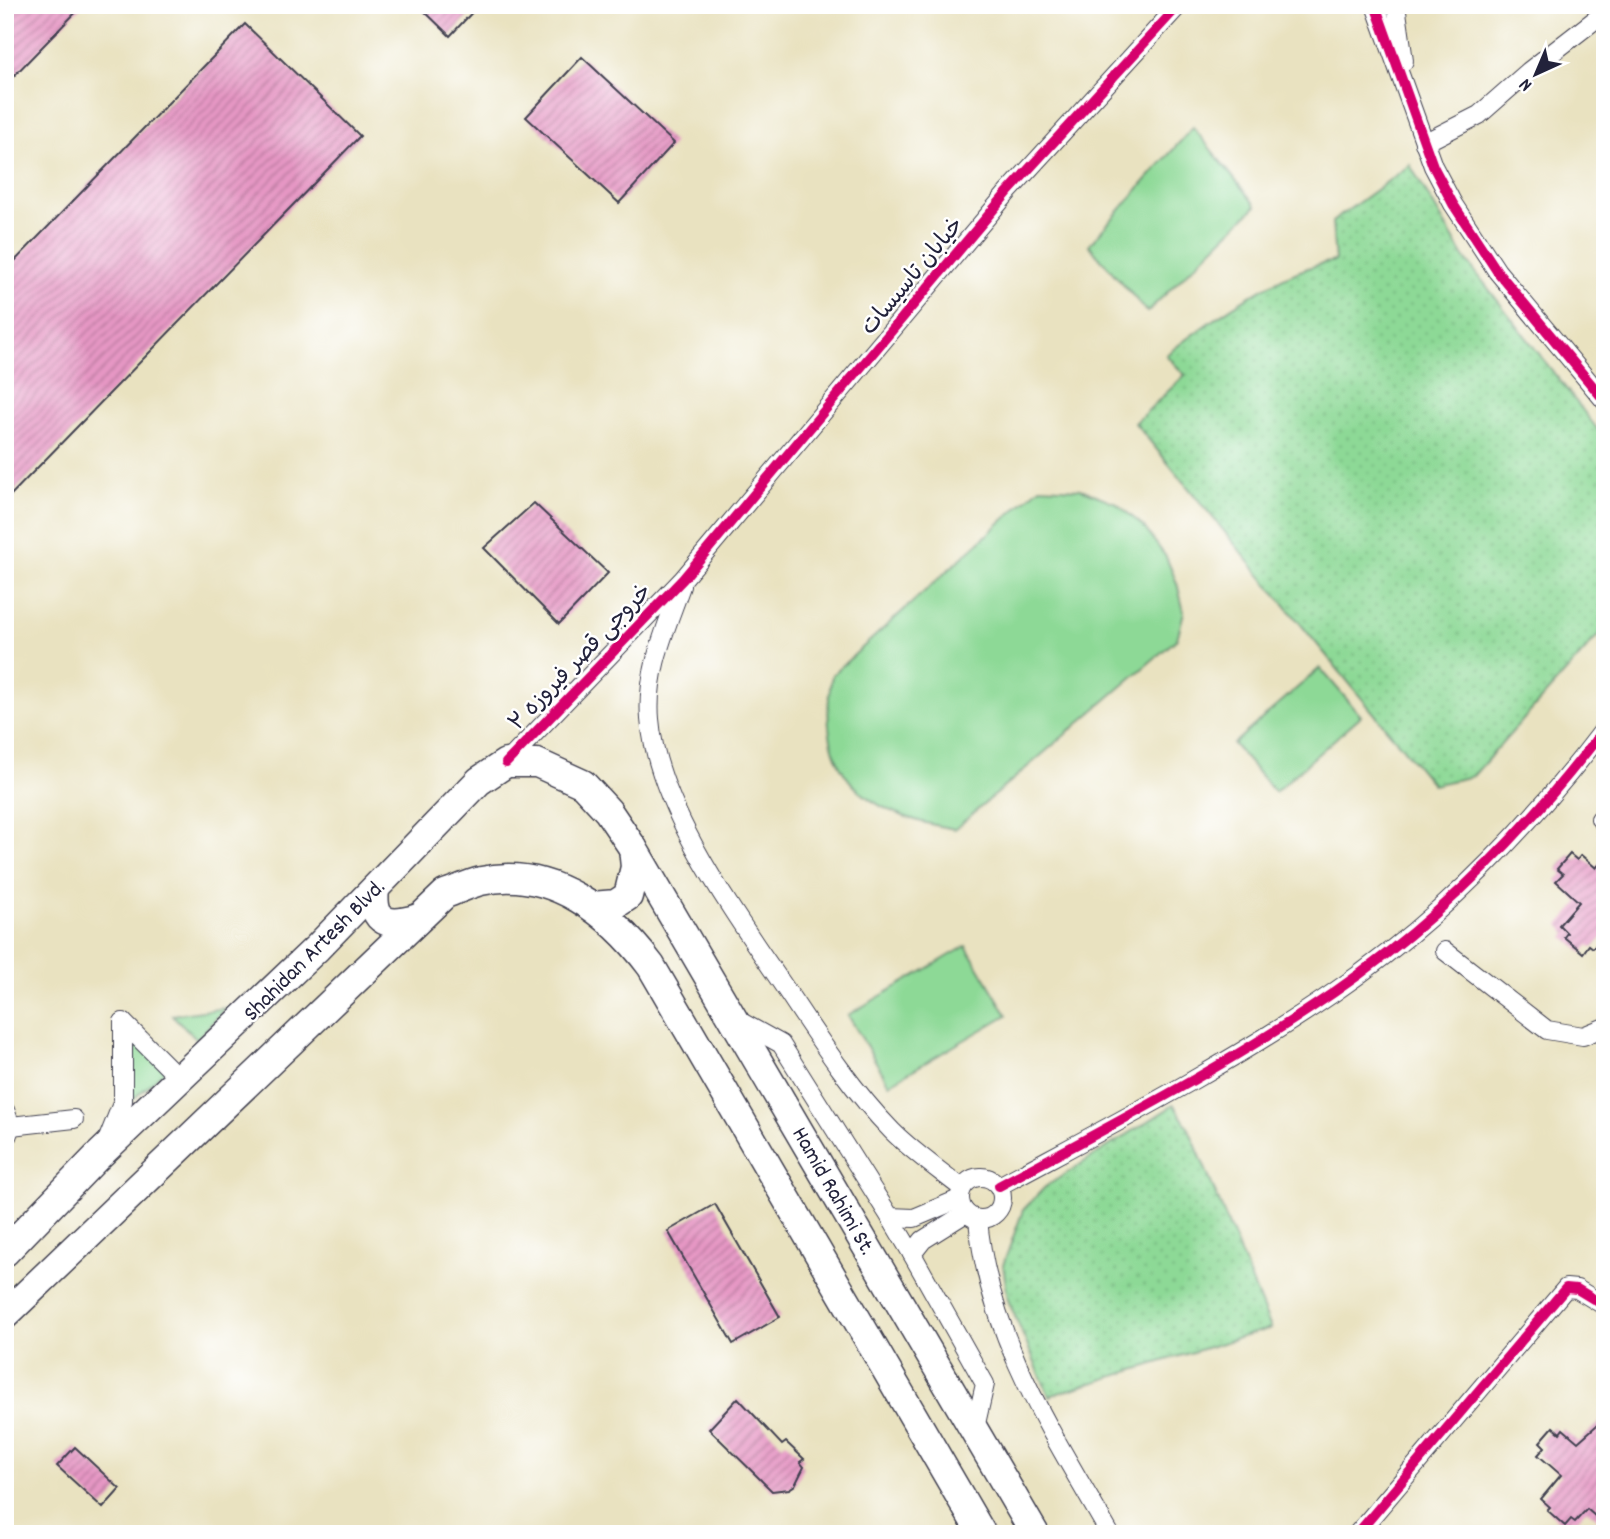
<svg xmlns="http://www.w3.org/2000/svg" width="1610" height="1539" font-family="Dekko,'Playpen Sans Arabic',sans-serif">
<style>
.grass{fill:#8dd996;stroke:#587e68;stroke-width:2}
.park{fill:url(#park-dots);stroke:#587e68;stroke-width:2}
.building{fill:url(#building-hatch)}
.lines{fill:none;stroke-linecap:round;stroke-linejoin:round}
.minor-casing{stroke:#403f4f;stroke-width:20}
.primary-casing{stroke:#403f4f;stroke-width:31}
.minor{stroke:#fff;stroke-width:18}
.primary{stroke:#fff;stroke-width:28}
.cycleway-casing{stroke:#fff;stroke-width:15}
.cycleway{stroke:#d6006c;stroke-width:10}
.labels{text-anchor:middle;stroke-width:5;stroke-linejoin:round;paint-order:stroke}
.street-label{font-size:23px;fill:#22223b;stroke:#fff}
</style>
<defs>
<pattern id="park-dots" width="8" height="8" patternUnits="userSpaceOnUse" patternTransform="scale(1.75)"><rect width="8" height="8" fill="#8dd996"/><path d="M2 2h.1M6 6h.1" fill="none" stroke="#79ba82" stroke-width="1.8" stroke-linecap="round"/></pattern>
<pattern id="building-hatch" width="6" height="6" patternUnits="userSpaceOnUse" patternTransform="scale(1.75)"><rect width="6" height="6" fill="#e697c4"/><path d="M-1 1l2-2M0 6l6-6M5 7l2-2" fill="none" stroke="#ba7ba0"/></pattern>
</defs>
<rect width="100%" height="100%" fill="#fff"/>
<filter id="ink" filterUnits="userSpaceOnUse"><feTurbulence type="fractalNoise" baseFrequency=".0143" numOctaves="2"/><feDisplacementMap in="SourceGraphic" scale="14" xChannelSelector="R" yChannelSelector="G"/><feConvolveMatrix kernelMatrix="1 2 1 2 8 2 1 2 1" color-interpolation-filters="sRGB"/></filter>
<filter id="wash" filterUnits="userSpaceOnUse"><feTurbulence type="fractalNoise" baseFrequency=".00686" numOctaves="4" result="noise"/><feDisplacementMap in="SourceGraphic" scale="28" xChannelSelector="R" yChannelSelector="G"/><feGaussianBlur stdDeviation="1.57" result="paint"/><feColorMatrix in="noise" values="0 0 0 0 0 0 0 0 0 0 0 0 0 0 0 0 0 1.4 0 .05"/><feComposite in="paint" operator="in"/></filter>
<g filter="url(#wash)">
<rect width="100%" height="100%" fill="#e9e2c0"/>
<g class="grass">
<polygon points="1193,127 1256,206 1147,312 1089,245"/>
<path d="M 1040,487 L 1081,489 L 1116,503 L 1143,526 L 1166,557 L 1177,583 L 1184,612 L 1177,639 L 955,829 C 862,814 814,774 832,675 Z"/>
<polygon points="1320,668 1361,716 1275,792 1233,744"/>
<polygon points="966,946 1007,1015 889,1084 848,1015"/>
<polygon points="226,1008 197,1039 172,1015"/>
<polygon points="136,1041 166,1070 130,1102"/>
</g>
<g class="park">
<path d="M 1410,165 L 1464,257 L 1605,439 L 1605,628 L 1473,776 L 1433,785 L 1135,423 L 1185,375 L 1166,355 C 1210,320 1278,270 1335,261 L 1332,222 Z"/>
<polygon points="1174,1105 1189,1129 1271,1328 1049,1396 1008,1300 1003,1265 1023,1210 1045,1187"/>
</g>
<g id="blocks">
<g class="building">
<polygon points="5,5 83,5 5,85"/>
<polygon points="418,5 479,5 450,36"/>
<polygon points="245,24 360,136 5,501 5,271"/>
<polygon points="582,57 674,143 619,203 526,117"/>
<polygon points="534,503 608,573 559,624 484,548"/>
<polygon points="1570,854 1577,860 1581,855 1596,868 1605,858 1605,935 1593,948 1589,945 1583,953 1564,937 1567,933 1559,925 1579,902 1556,881 1563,874 1557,869"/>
<polygon points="715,1204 780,1317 733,1344 668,1231"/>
<polygon points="738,1398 782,1445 786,1442 804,1459 800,1462 804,1467 795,1485 789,1489 772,1491 709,1429"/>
<polygon points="1605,1418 1605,1525 1587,1509 1575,1522 1571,1519 1565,1526 1547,1510 1550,1507 1541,1499 1561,1475 1538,1455 1545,1447 1540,1442 1553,1427 1560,1433 1563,1429 1578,1442"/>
<polygon points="75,1447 120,1489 103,1508 57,1466"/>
</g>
</g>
</g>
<g filter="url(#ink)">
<use href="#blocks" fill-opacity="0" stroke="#403f4f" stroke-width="2"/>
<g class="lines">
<g class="minor-casing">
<g id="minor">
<polyline points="1375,5 1433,166 1453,204 1497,271 1605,401"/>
<polyline points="1396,5 1404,61"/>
<polyline points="1424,143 1479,115 1529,71 1605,12"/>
<path d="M 681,586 C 666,629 646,671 650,719 C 657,809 737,917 787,991 C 819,1039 851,1089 892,1131 C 913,1152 939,1170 962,1188"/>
<polyline points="506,763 683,579 1008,192 1179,5"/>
<polyline points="1600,819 1605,823"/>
<polyline points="1445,951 1547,1030 1583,1036 1605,1027"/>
<polyline points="736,1019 781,1044 890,1217 914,1218 959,1199"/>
<polyline points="123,1022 180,1079"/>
<polyline points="5,1110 11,1126 5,1142"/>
<polyline points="11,1126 74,1119"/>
<polyline points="107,1141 123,1101 123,1022"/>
<circle cx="981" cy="1198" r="21"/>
<path d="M 999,1186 C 1112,1125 1227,1066 1333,993 C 1437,922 1529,828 1605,728"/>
<polyline points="966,1213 923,1240 912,1254 985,1384 975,1428"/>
<polyline points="890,1217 912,1254"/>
<path d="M 978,1219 C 988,1337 1053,1434 1110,1534"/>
<polyline points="1357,1534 1566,1288 1577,1289 1605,1306"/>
</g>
</g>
<g class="primary-casing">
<g id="primary">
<path d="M 375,889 C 371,924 389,927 418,918"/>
<polyline points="592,906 616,904 628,896 635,867 633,848"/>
<polyline points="5,1252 96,1158 317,948 479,781 506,763 537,763 583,784 608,811 633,848 1035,1534"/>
<path d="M 5,1315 L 445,894 C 457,890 469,884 481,881 C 551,865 612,914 651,966 L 982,1534"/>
</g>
</g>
<use href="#minor" class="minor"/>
<use href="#primary" class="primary"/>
<g class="cycleway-casing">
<g id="cycleway">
<polyline points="1375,5 1433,166 1453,204 1497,271 1605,401"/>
<polyline points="506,763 683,579 1008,192 1179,5"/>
<path d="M 999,1186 C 1112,1125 1227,1066 1333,993 C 1437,922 1529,828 1605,728"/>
<polyline points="1357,1534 1566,1288 1577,1289 1605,1306"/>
</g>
</g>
<use href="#cycleway" class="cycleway"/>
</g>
</g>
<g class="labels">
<g class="street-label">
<text transform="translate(911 275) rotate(-50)" y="8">خیابان تاسیسات</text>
<text transform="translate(579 656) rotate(-46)" y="8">خروجی قصر فیروزه ۲</text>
<text transform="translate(313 949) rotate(-45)" y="8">Shahidan Artesh Blvd.</text>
<text transform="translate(835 1190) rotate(60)" y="8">Hamid Rahimi St.</text>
</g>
</g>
<rect width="1610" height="1539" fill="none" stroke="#fff" stroke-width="28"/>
<g transform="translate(1536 74) rotate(224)" stroke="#ffffff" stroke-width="5" paint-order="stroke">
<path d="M0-5L12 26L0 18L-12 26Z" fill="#22223b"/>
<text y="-10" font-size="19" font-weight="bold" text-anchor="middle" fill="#22223b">N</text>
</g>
</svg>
